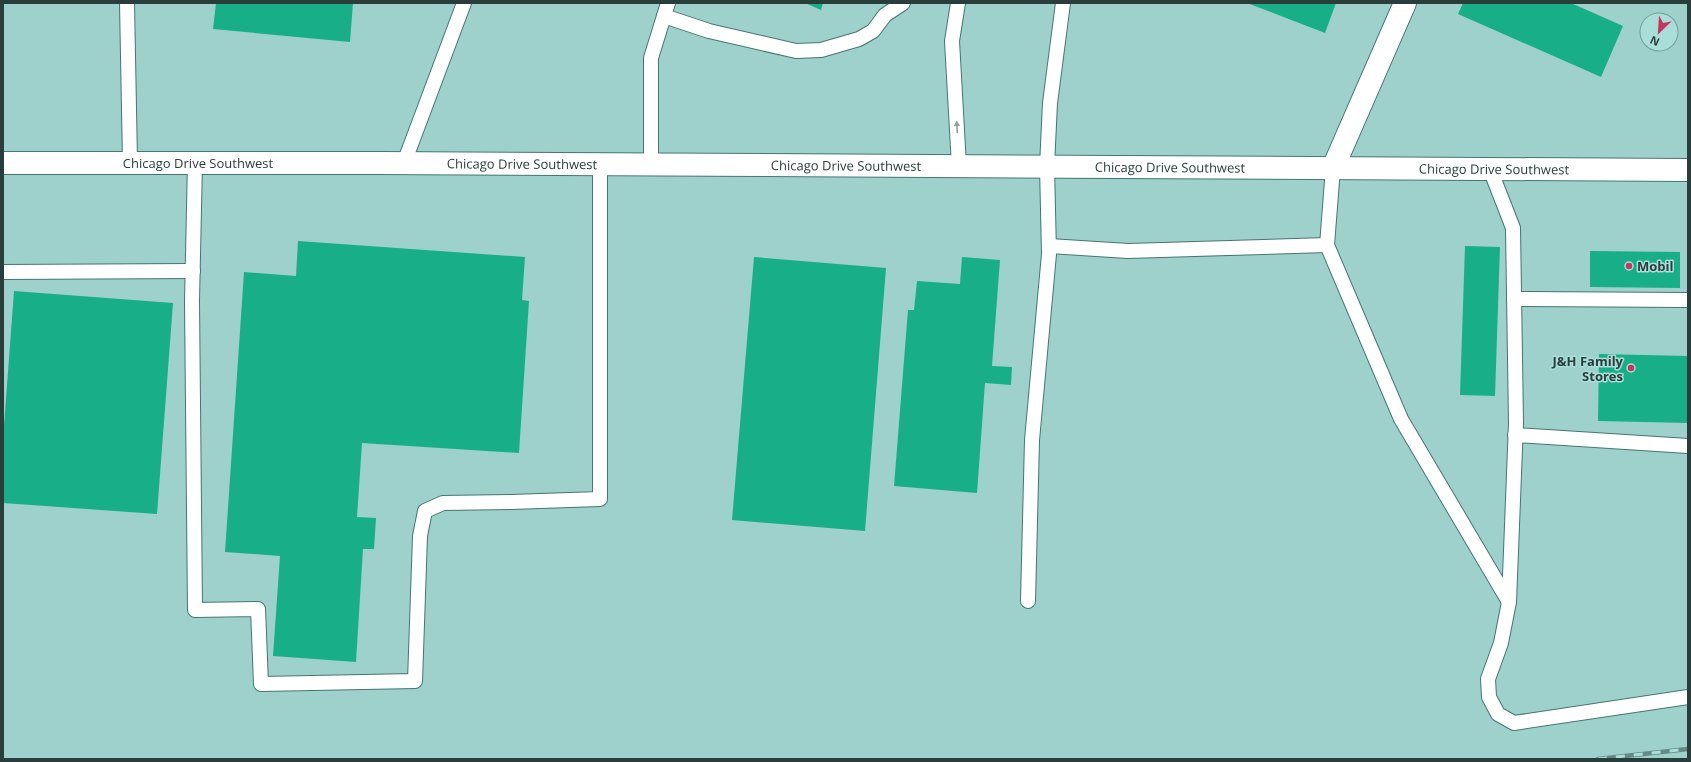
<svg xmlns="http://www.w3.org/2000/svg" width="1691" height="762" font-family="'Open Sans',sans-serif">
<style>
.building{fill:#18af88}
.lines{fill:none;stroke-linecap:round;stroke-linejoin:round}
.service-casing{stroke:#457671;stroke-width:16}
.minor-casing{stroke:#457671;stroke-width:24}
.secondary-casing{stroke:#457671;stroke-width:24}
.service{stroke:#fff;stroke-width:14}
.minor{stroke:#fff;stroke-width:22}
.secondary{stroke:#fff;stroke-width:22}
.rail-casing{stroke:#658a86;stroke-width:4.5}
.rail{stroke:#aaded9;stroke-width:3;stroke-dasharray:9;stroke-linecap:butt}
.oneway{fill:#949e9e}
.poi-dot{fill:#c5365e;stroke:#aaded9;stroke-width:1.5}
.labels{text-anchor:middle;stroke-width:3;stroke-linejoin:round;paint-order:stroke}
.street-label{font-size:13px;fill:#293e3c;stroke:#aaded9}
.poi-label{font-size:13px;font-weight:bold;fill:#293e3c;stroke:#aaded9;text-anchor:start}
</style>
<rect width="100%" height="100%" fill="#9ed1cc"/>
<g class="building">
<polygon points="216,3 353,3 350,42 213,29"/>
<polygon points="805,3 823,3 821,10"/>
<polygon points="1247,3 1336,3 1325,33"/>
<polygon points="1463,3 1571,3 1623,26 1601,77 1458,14"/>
<polygon points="298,241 525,257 522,300 529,301 519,453 362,443 357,517 376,518 374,549 363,549 356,662 273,656 280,556 225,552 244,272 296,276"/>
<polygon points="1465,246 1500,247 1495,396 1460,395"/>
<polygon points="1590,251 1680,252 1680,288 1590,287"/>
<polygon points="754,257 886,268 865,531 732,520"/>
<polygon points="962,257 1000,260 992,366 1012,367 1011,385 985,383 977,493 894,486 908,310 914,310 917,281 960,284"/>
<polygon points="14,291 173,303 157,514 3,503 3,439"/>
<polygon points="1599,354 1688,356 1688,423 1598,421"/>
</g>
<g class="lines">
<g class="service-casing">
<g id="service">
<polyline points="127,3 130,162"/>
<polyline points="958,3 952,41 959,166"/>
<polyline points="664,16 709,31 796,51 821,50 859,39 873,31 885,15 903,3"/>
<polyline points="195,162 192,301 195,610 258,609 261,684 415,681 420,536 425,511 443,503 511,502 600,499 600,164"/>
<polyline points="404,163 464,3"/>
<polyline points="651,164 651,58 668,3"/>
<polyline points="1333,168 1327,245 1401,419 1509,602"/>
<polyline points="1490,169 1513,228 1516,423 1509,602 1501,643 1488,679 1489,697 1498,714 1514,723 1688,697"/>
<polyline points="1049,246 1128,251 1327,245"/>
<polyline points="3,272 193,271"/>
<polyline points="1514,299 1688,300"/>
<polyline points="1515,435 1688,446"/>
<polyline points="1028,601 1032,440 1049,254 1047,166 1050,103 1063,3"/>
</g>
</g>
<g class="minor-casing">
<polyline id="minor" points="1333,168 1405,3"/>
</g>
<g class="secondary-casing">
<g id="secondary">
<path id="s1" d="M 3,163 L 379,163 L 1688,170"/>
</g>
</g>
<use href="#service" class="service"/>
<use href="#minor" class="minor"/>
<use href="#secondary" class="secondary"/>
<g class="rail-casing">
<polyline id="rail" points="1598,759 1688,749"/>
</g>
<use href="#rail" class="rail"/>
</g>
<defs><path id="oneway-solid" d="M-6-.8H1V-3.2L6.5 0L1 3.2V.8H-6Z"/></defs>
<use class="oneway" href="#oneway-solid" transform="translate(957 127) rotate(-93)"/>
<g class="poi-dot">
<circle cx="1629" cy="266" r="4"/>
<circle cx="1631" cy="368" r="4"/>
</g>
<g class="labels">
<g class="street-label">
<text dy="5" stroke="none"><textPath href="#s1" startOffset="195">Chicago Drive Southwest</textPath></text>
<text dy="5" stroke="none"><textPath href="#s1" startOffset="519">Chicago Drive Southwest</textPath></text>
<text dy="5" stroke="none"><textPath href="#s1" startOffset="843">Chicago Drive Southwest</textPath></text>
<text dy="5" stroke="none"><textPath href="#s1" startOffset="1167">Chicago Drive Southwest</textPath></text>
<text dy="5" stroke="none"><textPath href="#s1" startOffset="1491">Chicago Drive Southwest</textPath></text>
</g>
<g class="poi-label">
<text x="1637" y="271">Mobil</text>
<text x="1623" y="366" text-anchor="end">J&amp;H Family<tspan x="1623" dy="15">Stores</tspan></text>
</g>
</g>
<rect width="1691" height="762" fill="none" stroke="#293e3c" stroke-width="8"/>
<g transform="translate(1659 32) rotate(205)"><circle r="19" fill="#aaded9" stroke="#769e9a"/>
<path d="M0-3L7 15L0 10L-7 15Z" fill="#c5365e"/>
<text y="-6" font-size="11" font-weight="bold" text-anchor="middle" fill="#293e3c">N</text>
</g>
</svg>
